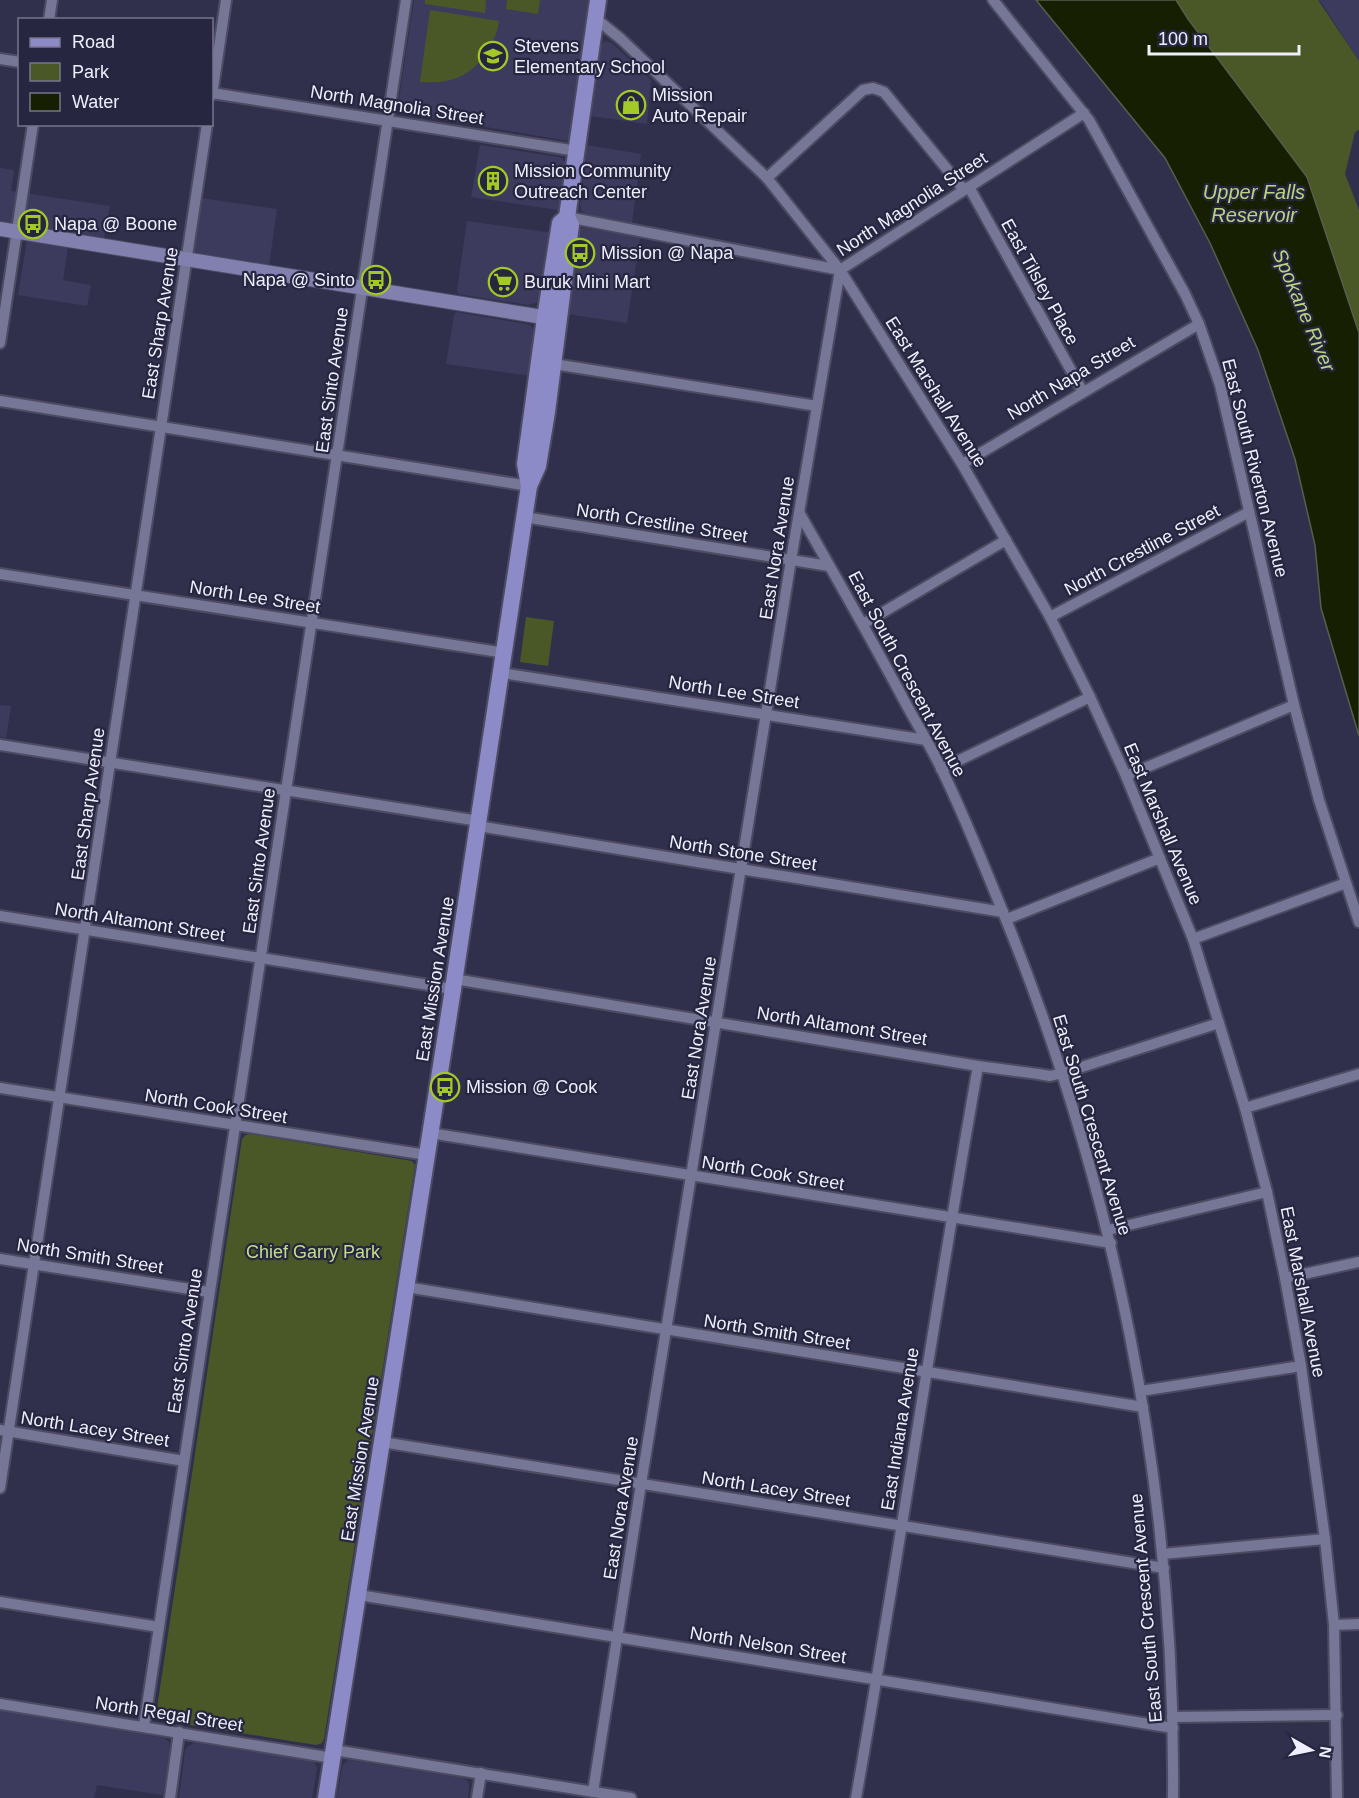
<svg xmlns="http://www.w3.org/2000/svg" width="1359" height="1798" font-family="Helvetica,sans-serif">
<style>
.built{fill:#3d3b5d}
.green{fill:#4a5827}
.water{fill:#171f03;stroke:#585d4e;stroke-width:1.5}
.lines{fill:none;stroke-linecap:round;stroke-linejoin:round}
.street-casing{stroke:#4c4b62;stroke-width:14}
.secondary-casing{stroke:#4c4b62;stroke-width:16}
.primary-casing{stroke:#4c4b62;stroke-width:20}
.street{stroke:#767696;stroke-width:10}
.secondary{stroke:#8180ae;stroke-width:14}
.primary{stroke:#8d8bc7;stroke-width:16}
.labels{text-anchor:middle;stroke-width:4.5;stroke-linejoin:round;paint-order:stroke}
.poi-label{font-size:18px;fill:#eeeefc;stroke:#272641;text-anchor:start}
.street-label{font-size:18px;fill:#eeeefc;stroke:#272641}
.park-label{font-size:18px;fill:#c4de8a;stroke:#272641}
.water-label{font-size:20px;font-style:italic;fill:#bad480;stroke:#272641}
</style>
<rect width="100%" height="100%" fill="#31304c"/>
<g class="built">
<polygon points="414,0 588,0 569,141 397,112"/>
<polygon points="1318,0 1359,0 1359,61 1321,2"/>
<polygon points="605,41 612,43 651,80 647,124 591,116 600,46"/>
<polygon points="480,145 559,157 563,159 565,162 558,210 471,197"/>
<polygon points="587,145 641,154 632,223 587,214 582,212 580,204"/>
<polygon points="0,168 14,170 11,191 110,206 104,239 0,222"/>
<polygon points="201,198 277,209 269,265 193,254"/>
<polygon points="467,221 553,233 541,299 538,302 528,305 458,294 457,290"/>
<polygon points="582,228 587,228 640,238 627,323 567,314 578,231"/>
<polygon points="27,241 68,247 63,280 91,285 87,306 18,295"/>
<polygon points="456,312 526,324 531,326 536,336 531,376 446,364 454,315"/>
<polygon points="0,705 11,706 6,738 0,737"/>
<polygon points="0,1710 164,1738 169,1742 170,1749 163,1795 97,1785 94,1798 0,1798"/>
<polygon points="195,1743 314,1761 317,1768 312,1798 179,1798 185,1751 187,1747"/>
<polygon points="349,1760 463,1778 468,1781 469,1787 468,1798 337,1798 342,1769 343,1765"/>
</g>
<g class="green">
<polygon points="425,0 486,0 485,13 425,4"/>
<polygon points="507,0 540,0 538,14 506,9"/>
<polygon points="1176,0 1318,0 1359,61 1359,130 1355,132 1345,174 1359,210 1359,333 1307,177 1188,19"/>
<path d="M 430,10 L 499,21 C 498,31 494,39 489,48 C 472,77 452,84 420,82 Z"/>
<polygon points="526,617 554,621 548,666 520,662"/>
<polygon points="250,1134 412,1161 415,1165 324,1739 322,1743 316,1745 160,1720 156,1715 242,1139 246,1135"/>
</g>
<polygon class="water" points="1036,0 1176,0 1188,19 1307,177 1359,333 1359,736 1321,608 1315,545 1295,459 1258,350 1210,243 1165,158"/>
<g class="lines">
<g class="street-casing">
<g id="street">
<polyline points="993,0 1089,120 1185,294 1199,324 1220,385 1294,705 1319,800 1359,922"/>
<polyline points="595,18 621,39 767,178 840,270 962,464 1050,617 1090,697 1126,776 1193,939 1245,1108 1267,1192 1285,1278 1301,1366 1325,1539 1334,1625 1337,1798"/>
<polyline points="49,20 52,0"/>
<polyline points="0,59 20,62"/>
<polyline points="212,93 577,151"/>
<polyline points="212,95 226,0"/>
<polyline points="767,178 863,90 873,88 884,92 964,190"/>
<polyline points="969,187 1083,392"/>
<polyline points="567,217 840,270 1084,113"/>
<polyline points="0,343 33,124"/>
<polyline points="554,364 817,406"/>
<polyline points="0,401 529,486"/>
<polyline points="962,464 1199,324"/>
<path d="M 800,514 C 836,577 872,640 906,704 C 918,726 931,747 942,770 C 962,811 979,853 996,895 C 1115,1181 1176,1488 1173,1798"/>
<polyline points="524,517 829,566"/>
<polyline points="0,574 505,653"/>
<polyline points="1050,617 1249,512"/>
<polyline points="863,624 1006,540"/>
<polyline points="502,673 926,740"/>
<polyline points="0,745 479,821"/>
<polyline points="941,769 1090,697"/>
<polyline points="1126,776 1294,705"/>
<polyline points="478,826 1003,912"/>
<polyline points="0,916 453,989"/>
<polyline points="1007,919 1160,858"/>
<polyline points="1193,939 1346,883"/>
<polyline points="454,979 978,1066 1038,1074 1050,1076 1063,1073 1219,1023"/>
<polyline points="0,1088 427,1155"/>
<polyline points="1245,1108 1359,1074"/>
<polyline points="430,1133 1111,1243"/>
<polyline points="1108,1230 1267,1192"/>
<polyline points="0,1259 209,1292"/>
<polyline points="1285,1278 1359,1262"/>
<polyline points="406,1287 1143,1407"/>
<polyline points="1141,1391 1301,1366"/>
<polyline points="0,1430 184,1461"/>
<polyline points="382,1442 1164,1568"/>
<polyline points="0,1488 207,124"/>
<polyline points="1162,1554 1325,1539"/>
<polyline points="359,1595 1173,1728"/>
<polyline points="0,1602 159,1627"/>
<polyline points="1334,1625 1359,1624"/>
<polyline points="0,1704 333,1758"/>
<polyline points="1172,1717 1337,1715"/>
<polyline points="144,1726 406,0"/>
<polyline points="334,1750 631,1798"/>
<polyline points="593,1792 641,1484 791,560 840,270"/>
<polyline points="170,1798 179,1732"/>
<polyline points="477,1798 481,1773"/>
<path d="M 856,1798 C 899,1554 935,1309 978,1066"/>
</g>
</g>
<g class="secondary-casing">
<polyline id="secondary" points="0,229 555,319"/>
</g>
<g class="primary-casing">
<g id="primary">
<polyline points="529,486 525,464 545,318 560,223 567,217"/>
<polyline points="326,1798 453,989 529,486 538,466 547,412 571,225 567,217 598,0"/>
</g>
</g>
<use href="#street" class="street"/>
<use href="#secondary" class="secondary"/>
<use href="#primary" class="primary"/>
</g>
<defs>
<g id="school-ring" transform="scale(1.5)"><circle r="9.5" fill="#272641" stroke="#a3c926" stroke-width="1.5"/><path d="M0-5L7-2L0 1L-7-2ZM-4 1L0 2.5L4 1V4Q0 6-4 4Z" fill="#a3c926"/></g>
<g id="shop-ring" transform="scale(1.5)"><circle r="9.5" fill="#272641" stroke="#a3c926" stroke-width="1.5"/><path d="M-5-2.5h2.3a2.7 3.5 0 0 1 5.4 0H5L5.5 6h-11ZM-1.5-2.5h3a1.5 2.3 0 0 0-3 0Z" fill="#a3c926"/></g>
<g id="building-ring" transform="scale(1.5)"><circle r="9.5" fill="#272641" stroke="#a3c926" stroke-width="1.5"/><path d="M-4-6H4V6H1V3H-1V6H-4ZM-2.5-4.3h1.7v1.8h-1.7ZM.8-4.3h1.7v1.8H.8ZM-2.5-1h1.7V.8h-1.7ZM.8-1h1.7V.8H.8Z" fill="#a3c926"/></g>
<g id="bus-ring" transform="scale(1.5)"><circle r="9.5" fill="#272641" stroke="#a3c926" stroke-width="1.5"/><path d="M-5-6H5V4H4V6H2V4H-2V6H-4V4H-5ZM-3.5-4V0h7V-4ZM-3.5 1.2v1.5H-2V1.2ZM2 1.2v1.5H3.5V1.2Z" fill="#a3c926"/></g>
<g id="supermarket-ring" transform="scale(1.5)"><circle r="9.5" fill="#272641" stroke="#a3c926" stroke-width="1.5"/><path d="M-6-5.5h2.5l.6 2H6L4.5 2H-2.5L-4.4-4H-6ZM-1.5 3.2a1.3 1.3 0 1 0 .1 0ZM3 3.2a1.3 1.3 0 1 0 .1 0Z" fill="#a3c926"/></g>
</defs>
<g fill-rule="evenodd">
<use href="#school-ring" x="493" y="56"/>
<use href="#shop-ring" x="631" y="105"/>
<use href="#building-ring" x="493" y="181"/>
<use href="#bus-ring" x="33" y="224"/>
<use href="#bus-ring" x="580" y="253"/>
<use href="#bus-ring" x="376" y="280"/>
<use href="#supermarket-ring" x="503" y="282"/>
<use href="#bus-ring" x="445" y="1087"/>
</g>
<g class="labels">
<g class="poi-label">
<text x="514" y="52">Stevens<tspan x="514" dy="21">Elementary School</tspan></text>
<text x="652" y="101">Mission<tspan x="652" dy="21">Auto Repair</tspan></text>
<text x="514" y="177">Mission Community<tspan x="514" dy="21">Outreach Center</tspan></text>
<text x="54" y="230">Napa @ Boone</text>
<text x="601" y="259">Mission @ Napa</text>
<text x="355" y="286" text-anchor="end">Napa @ Sinto</text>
<text x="524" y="288">Buruk Mini Mart</text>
<text x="466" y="1093">Mission @ Cook</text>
</g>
<g class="street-label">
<text transform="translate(397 105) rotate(9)" y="6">North Magnolia Street</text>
<text transform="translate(912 204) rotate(-33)" y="6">North Magnolia Street</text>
<text transform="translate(1040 282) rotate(61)" y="6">East Tilsley Place</text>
<text transform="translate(160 323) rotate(-81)" y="6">East Sharp Avenue</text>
<text transform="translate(1071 378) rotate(-31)" y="6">North Napa Street</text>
<text transform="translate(332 380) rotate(-82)" y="6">East Sinto Avenue</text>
<text transform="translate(936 392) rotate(58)" y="6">East Marshall Avenue</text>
<text transform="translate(1255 468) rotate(76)" y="6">East South Riverton Avenue</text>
<text transform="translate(662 523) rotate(9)" y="6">North Crestline Street</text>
<text transform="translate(777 548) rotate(-81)" y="6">East Nora Avenue</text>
<text transform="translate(1142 550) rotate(-28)" y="6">North Crestline Street</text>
<text transform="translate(255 597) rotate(9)" y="6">North Lee Street</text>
<text transform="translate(907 674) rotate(62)" y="6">East South Crescent Avenue</text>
<text transform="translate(734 692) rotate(9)" y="6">North Lee Street</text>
<text transform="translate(88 804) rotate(-82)" y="6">East Sharp Avenue</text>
<text transform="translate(1163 824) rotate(67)" y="6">East Marshall Avenue</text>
<text transform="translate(743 853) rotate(9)" y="6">North Stone Street</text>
<text transform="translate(259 861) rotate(-82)" y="6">East Sinto Avenue</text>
<text transform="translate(140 922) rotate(9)" y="6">North Altamont Street</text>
<text transform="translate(435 979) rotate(-81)" y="6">East Mission Avenue</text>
<text transform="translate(842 1026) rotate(9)" y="6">North Altamont Street</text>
<text transform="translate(699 1028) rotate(-81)" y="6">East Nora Avenue</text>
<text transform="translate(216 1106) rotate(9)" y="6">North Cook Street</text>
<text transform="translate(1092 1125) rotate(73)" y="6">East South Crescent Avenue</text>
<text transform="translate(773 1173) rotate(9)" y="6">North Cook Street</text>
<text transform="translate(90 1256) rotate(9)" y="6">North Smith Street</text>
<text transform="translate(1303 1292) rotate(79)" y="6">East Marshall Avenue</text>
<text transform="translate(777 1332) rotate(9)" y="6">North Smith Street</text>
<text transform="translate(185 1341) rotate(-81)" y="6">East Sinto Avenue</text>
<text transform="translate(95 1429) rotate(9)" y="6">North Lacey Street</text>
<text transform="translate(900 1429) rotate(-81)" y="6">East Indiana Avenue</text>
<text transform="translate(360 1459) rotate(-81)" y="6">East Mission Avenue</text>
<text transform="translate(776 1489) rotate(9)" y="6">North Lacey Street</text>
<text transform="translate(621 1508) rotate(-81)" y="6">East Nora Avenue</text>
<text transform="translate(1146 1608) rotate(-95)" y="6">East South Crescent Avenue</text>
<text transform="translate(768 1645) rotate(9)" y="6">North Nelson Street</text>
<text transform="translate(169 1714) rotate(9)" y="6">North Regal Street</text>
</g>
<g class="park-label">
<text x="313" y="1258">Chief Garry Park</text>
</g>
<g class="water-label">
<text x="1254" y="199">Upper Falls<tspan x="1254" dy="23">Reservoir</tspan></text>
<text transform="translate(1304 310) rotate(67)" y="7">Spokane River</text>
</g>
</g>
<rect x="18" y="18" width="195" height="108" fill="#272641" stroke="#77768c" stroke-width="1.5"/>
<rect x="30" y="38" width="30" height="9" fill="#8d8bc7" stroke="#77768c" stroke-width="1.5"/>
<text x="72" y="48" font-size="18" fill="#eeeefc">Road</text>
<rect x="30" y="63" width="30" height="18" fill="#4a5827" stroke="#77768c" stroke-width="1.5"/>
<text x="72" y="78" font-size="18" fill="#eeeefc">Park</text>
<rect x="30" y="93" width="30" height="18" fill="#171f03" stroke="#77768c" stroke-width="1.5"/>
<text x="72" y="108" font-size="18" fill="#eeeefc">Water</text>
<g transform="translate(1311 1750) rotate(99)" stroke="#272641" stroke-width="4.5" paint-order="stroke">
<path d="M0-4.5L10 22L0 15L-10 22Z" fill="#eeeefc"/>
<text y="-9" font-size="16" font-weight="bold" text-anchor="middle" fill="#eeeefc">N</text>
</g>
<path d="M1149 45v9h150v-9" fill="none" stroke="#eeeefc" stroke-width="3"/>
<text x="1158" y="45" font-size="18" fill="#eeeefc" stroke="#272641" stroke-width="4.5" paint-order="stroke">100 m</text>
</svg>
